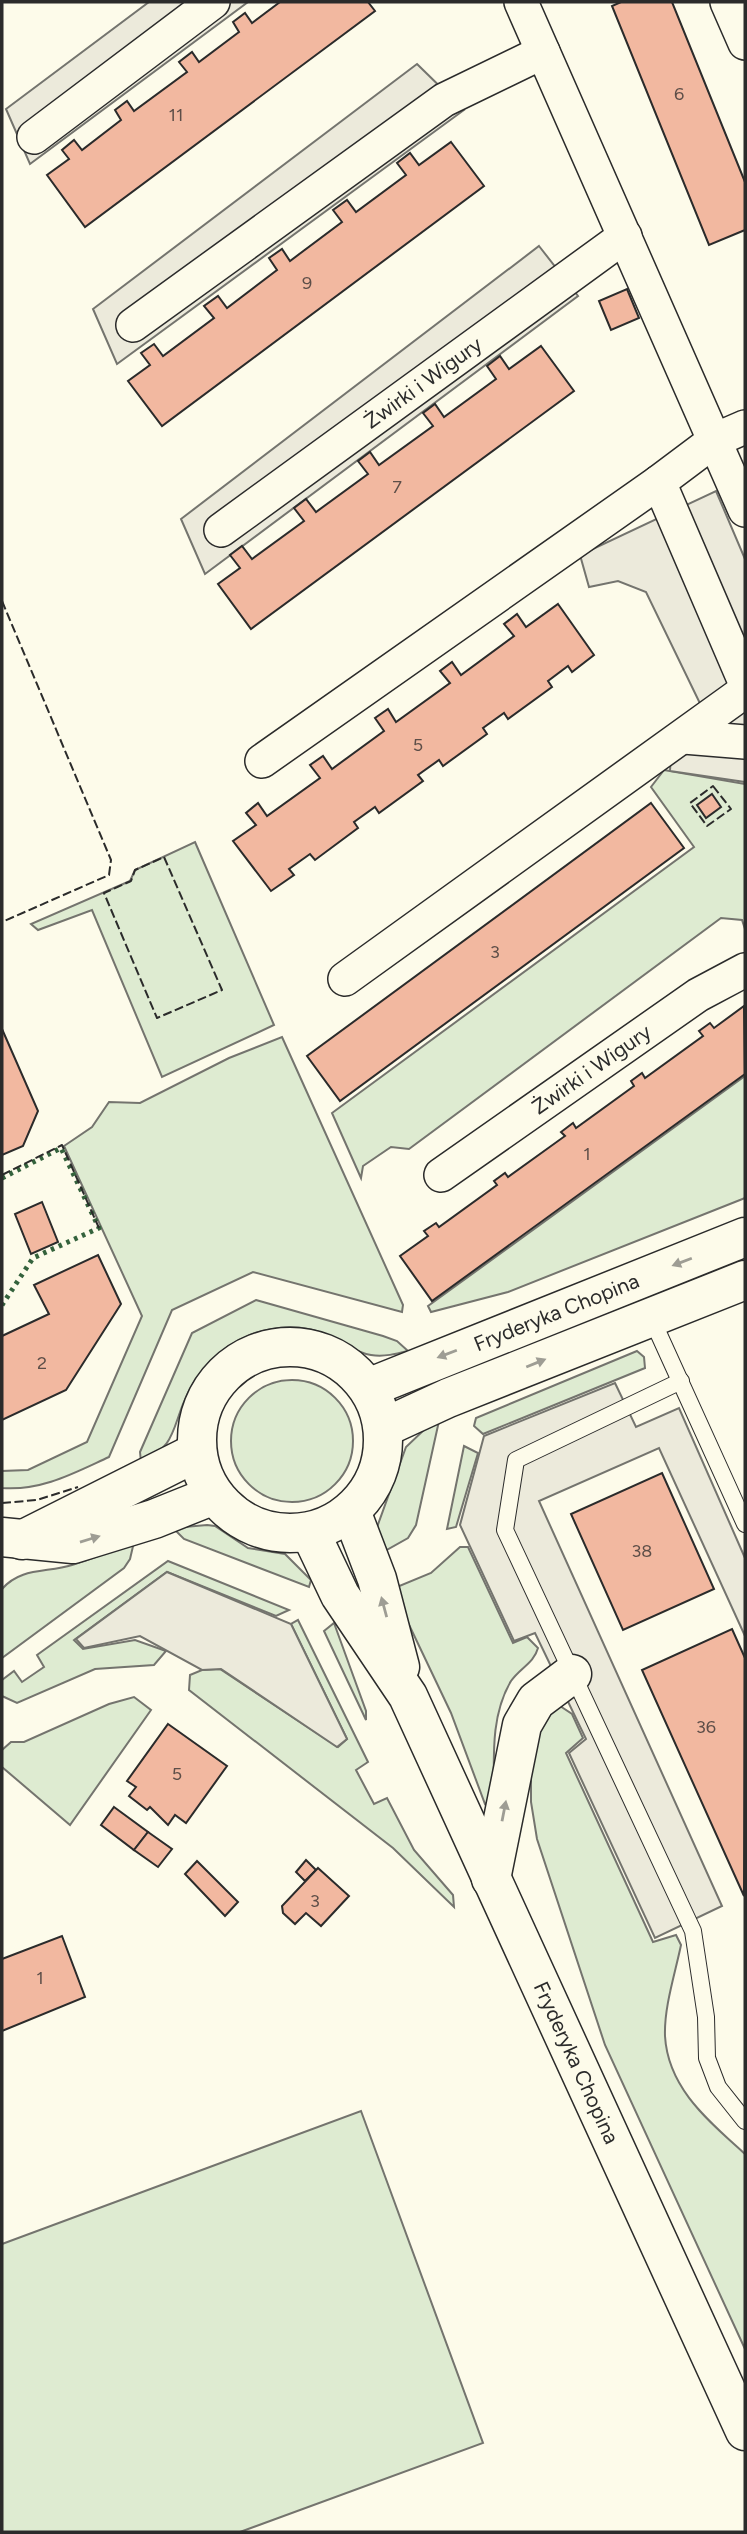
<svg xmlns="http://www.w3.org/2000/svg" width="747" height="2534" font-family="Figtree,sans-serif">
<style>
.green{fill:#deebd1;stroke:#74746e;stroke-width:2}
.parking{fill:#eceadb;stroke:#74746e;stroke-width:2}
.building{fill:#f2b8a0;stroke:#2b2b2b;stroke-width:2}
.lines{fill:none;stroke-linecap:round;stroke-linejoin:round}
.service-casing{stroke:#2b2b2b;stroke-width:18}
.minor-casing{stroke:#2b2b2b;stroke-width:36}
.tertiary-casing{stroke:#2b2b2b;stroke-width:41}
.secondary-casing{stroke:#2b2b2b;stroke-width:41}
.service{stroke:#fdfbea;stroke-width:16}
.minor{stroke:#fdfbea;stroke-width:33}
.tertiary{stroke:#fdfbea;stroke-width:38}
.secondary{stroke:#fdfbea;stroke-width:38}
.hedge{stroke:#34623c;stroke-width:5;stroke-dasharray:3.5 5;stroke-linecap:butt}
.fence{stroke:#2b2b2b;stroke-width:2;stroke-dasharray:9 3.5;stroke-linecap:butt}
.oneway{fill:#9e9d94}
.labels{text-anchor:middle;stroke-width:5;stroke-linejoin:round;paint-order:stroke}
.number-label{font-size:18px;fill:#5d4e48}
.street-label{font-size:21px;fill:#2b2b2b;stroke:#fdfbea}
</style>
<rect width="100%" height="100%" fill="#fdfbea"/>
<g class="green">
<polygon points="664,770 745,784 745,929 742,920 721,918 409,1149 391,1147 363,1166 361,1178 332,1113 694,847 651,787"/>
<polygon points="195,842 274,1025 162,1077 92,910 38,930 31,924 130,881 135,870"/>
<path d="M 282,1037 L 403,1305 L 402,1312 L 253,1272 L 172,1310 L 109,1457 C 74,1473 42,1491 2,1488 L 2,1471 L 28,1470 L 87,1442 L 142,1316 L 64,1146 L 92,1127 L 109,1102 L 140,1103 L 229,1058 Z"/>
<polygon points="745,1076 745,1198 508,1292 431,1312 428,1306"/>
<path d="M 256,1300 L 383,1336 L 397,1341 L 408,1351 C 396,1354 384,1357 371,1355 C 353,1352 338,1339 322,1333 C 299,1324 271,1326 248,1336 C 218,1348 195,1374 183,1404 C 172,1432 173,1448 141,1462 L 140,1452 L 192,1333 Z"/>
<polygon points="637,1351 644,1357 645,1368 483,1434 474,1426 476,1418"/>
<circle cx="292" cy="1441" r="61"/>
<polygon points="439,1421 416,1525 408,1538 383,1552 376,1530 406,1447 427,1427"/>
<polygon points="464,1446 478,1453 456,1527 447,1529"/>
<polygon points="207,1525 215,1526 248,1548 285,1554 311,1580 309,1587 184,1539 173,1528"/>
<path d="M 134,1542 L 130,1559 L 124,1568 L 2,1658 L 2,1589 C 21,1567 47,1573 72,1565 C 93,1559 113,1550 134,1542 Z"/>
<path d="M 460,1547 L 468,1547 L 513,1643 L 527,1637 L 538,1648 C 534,1663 520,1668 511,1681 C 490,1716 494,1760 494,1799 L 485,1804 L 451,1713 L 392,1589 L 431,1573 Z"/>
<polygon points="168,1561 289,1610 276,1616 167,1572 74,1640 83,1649 135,1640 166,1651 154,1665 95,1669 17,1703 2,1696 2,1680 14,1671 22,1682 44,1667 37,1655"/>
<polygon points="298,1620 368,1762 356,1770 374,1804 387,1798 414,1850 453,1895 454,1907 393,1848 189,1690 190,1675 202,1670 220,1669 338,1747 347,1739 291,1624"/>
<polygon points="334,1623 366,1711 366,1720 324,1631"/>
<polygon points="134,1697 151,1710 70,1825 2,1767 2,1750 11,1742 24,1742 109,1704"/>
<path d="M 560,1706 L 572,1714 L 583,1738 L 566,1753 L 653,1942 L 676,1935 L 681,1945 C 675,1974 664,2007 665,2036 C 668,2089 710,2122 745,2154 L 745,2349 L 605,2045 L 537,1839 L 531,1802 L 531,1769 L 542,1721 Z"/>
<polygon points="361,2111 483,2443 240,2532 2,2532 2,2244"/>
</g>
<g class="parking">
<polygon points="149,2 248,2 30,164 6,109"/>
<polygon points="417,64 464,110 117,364 93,309"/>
<polygon points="539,246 578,296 205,574 181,519"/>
<polygon points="716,491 745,559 745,782 670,771 671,753 725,755 646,592 618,581 589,587 580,555"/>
<polygon points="615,1383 636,1427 679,1408 745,1558 745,1636 659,1448 539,1501 722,1906 655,1938 569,1753 586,1739 535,1633 514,1641 460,1525 484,1436"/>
<polygon points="167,1572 291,1624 347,1739 337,1747 221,1669 202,1670 140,1636 84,1648 76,1639"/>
</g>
<g class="building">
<polygon points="280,2 368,2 375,11 85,227 47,175 69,159 62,150 74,140 82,150 121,120 115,110 127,101 134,111 187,72 179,62 192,52 199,62 239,32 233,22 245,13 252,23"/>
<polygon points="621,2 672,2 745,182 745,230 709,245 612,6"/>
<polygon points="451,142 484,186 162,426 128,381 150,365 141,353 154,344 163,356 214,318 204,306 218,296 227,308 277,270 269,258 282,249 290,261 342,222 333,210 347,200 356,212 406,175 397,163 410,153 419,165"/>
<polygon points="627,289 639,318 611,330 599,301"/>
<polygon points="541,346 574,391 251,629 218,584 240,568 230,555 242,546 252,559 304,521 294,508 306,499 316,512 368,474 358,461 370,452 379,465 433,426 423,413 435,404 444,417 496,379 487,366 500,356 509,369"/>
<polygon points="558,604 594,655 572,672 568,666 548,681 552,687 508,719 504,713 483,728 487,734 443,766 439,760 418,775 423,781 379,813 375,807 354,822 358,828 315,860 310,854 289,869 294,875 271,891 233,841 256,825 246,813 258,803 267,816 320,778 310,765 323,756 332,769 384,731 375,718 388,709 396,722 450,683 440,671 452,662 461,675 514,636 504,624 517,614 526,627"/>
<polygon points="712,794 721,807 706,818 697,805"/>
<polygon points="651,803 684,848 340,1101 307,1056"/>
<polygon points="744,1006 745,1074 432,1301 400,1256 428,1236 424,1231 436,1223 439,1227 497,1185 494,1181 505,1173 508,1177 565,1136 561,1132 573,1123 576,1128 634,1086 631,1081 642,1073 645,1078 703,1036 699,1031 710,1023 714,1028"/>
<polygon points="2,1029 38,1111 23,1146 2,1155"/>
<polygon points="42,1202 58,1242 31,1254 15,1214"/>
<polygon points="98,1255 121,1304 66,1390 2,1420 2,1336 49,1314 34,1285"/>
<polygon points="662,1473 714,1589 623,1630 571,1514"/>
<polygon points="732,1629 745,1658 744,1896 642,1670"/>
<polygon points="168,1724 227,1766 186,1823 175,1815 168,1825 150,1807 147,1810 129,1796 136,1787 127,1781"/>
<polygon points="114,1807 148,1832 134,1850 101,1825"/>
<polygon points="148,1832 172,1849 158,1867 134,1850"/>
<polygon points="306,1860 316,1870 305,1881 296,1872"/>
<polygon points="197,1861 238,1902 225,1916 185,1874"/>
<polygon points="318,1868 349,1896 321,1926 306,1913 295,1924 283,1913 282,1906"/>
<polygon points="62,1936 85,1997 2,2031 2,1959"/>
</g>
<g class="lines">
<g class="service-casing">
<g id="service">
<polyline points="651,1317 745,1524"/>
<polyline points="681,1381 516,1460 505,1530 693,1931 706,2017 707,2058 718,2087 745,2121"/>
</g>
</g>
<g class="minor-casing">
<g id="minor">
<polyline points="521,2 745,510"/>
<polyline points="727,2 745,43"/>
<polyline points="34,137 213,2"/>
<polyline points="133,325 444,100 543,52"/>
<polyline points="745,427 715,440 659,482 745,682"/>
<path id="s1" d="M 221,530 L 625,236"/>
<polyline points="684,737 745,742"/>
<polyline points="262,761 659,482"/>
<polyline points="345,979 745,691"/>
<path id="s2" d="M 441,1175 L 698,995 L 745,970"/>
</g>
</g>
<g class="tertiary-casing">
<g id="tertiary">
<polyline points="2,1537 73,1544 154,1519 214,1495"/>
<polyline points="22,1540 197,1452"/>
</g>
</g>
<g class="secondary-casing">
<g id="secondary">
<circle cx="290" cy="1440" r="93"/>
<path id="s3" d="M 368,1388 L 745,1237"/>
<polyline points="383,1428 448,1398 745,1280"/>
<polyline points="351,1511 377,1579 400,1667"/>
<path id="s4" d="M 310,1532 L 340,1595 L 408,1696 L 745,2431"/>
<polyline points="491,1879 522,1725 536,1701 572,1674"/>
</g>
</g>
<use href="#service" class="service"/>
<use href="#minor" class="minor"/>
<use href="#tertiary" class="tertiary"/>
<use href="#secondary" class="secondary"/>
<polyline class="hedge" points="2,1178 61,1148 99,1228 33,1258 2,1305"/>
<g class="fence">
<polyline points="2,601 111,860 109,875 2,922"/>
<polygon points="713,786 731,809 707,826 690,803"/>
<polygon points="164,857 222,990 157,1018 104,893 131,881 135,870"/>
<polyline points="2,1175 62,1145 99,1228"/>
<polyline points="2,1310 2,1311"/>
<polyline points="2,1503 37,1500 78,1487"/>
</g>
</g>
<defs><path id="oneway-solid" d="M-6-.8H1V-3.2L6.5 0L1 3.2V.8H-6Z" transform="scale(1.75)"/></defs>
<g class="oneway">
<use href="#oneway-solid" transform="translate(682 1262) rotate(159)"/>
<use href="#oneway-solid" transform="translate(447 1354) rotate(159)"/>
<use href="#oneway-solid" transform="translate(536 1363) rotate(-22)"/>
<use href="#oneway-solid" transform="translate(90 1539) rotate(-17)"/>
<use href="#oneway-solid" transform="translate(384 1607) rotate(-105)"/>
<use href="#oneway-solid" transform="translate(504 1811) rotate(-79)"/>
</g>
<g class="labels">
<g class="number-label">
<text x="679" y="100">6</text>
<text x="176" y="121">11</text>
<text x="307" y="289">9</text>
<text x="397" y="493">7</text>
<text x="418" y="751">5</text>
<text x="495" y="958">3</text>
<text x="587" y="1160">1</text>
<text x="42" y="1369">2</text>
<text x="642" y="1557">38</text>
<text x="706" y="1733">36</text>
<text x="177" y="1780">5</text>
<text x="315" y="1907">3</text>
<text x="40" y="1984">1</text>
</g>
<g class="street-label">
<text dy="7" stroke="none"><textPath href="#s1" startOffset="250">Żwirki i Wigury</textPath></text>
<text dy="7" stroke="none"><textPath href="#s2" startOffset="184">Żwirki i Wigury</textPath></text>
<text dy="7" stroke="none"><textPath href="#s3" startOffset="203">Fryderyka Chopina</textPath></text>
<text dy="7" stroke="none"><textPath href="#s4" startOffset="595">Fryderyka Chopina</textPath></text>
</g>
</g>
<rect width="747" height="2534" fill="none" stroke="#2b2b2b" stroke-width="7"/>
</svg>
